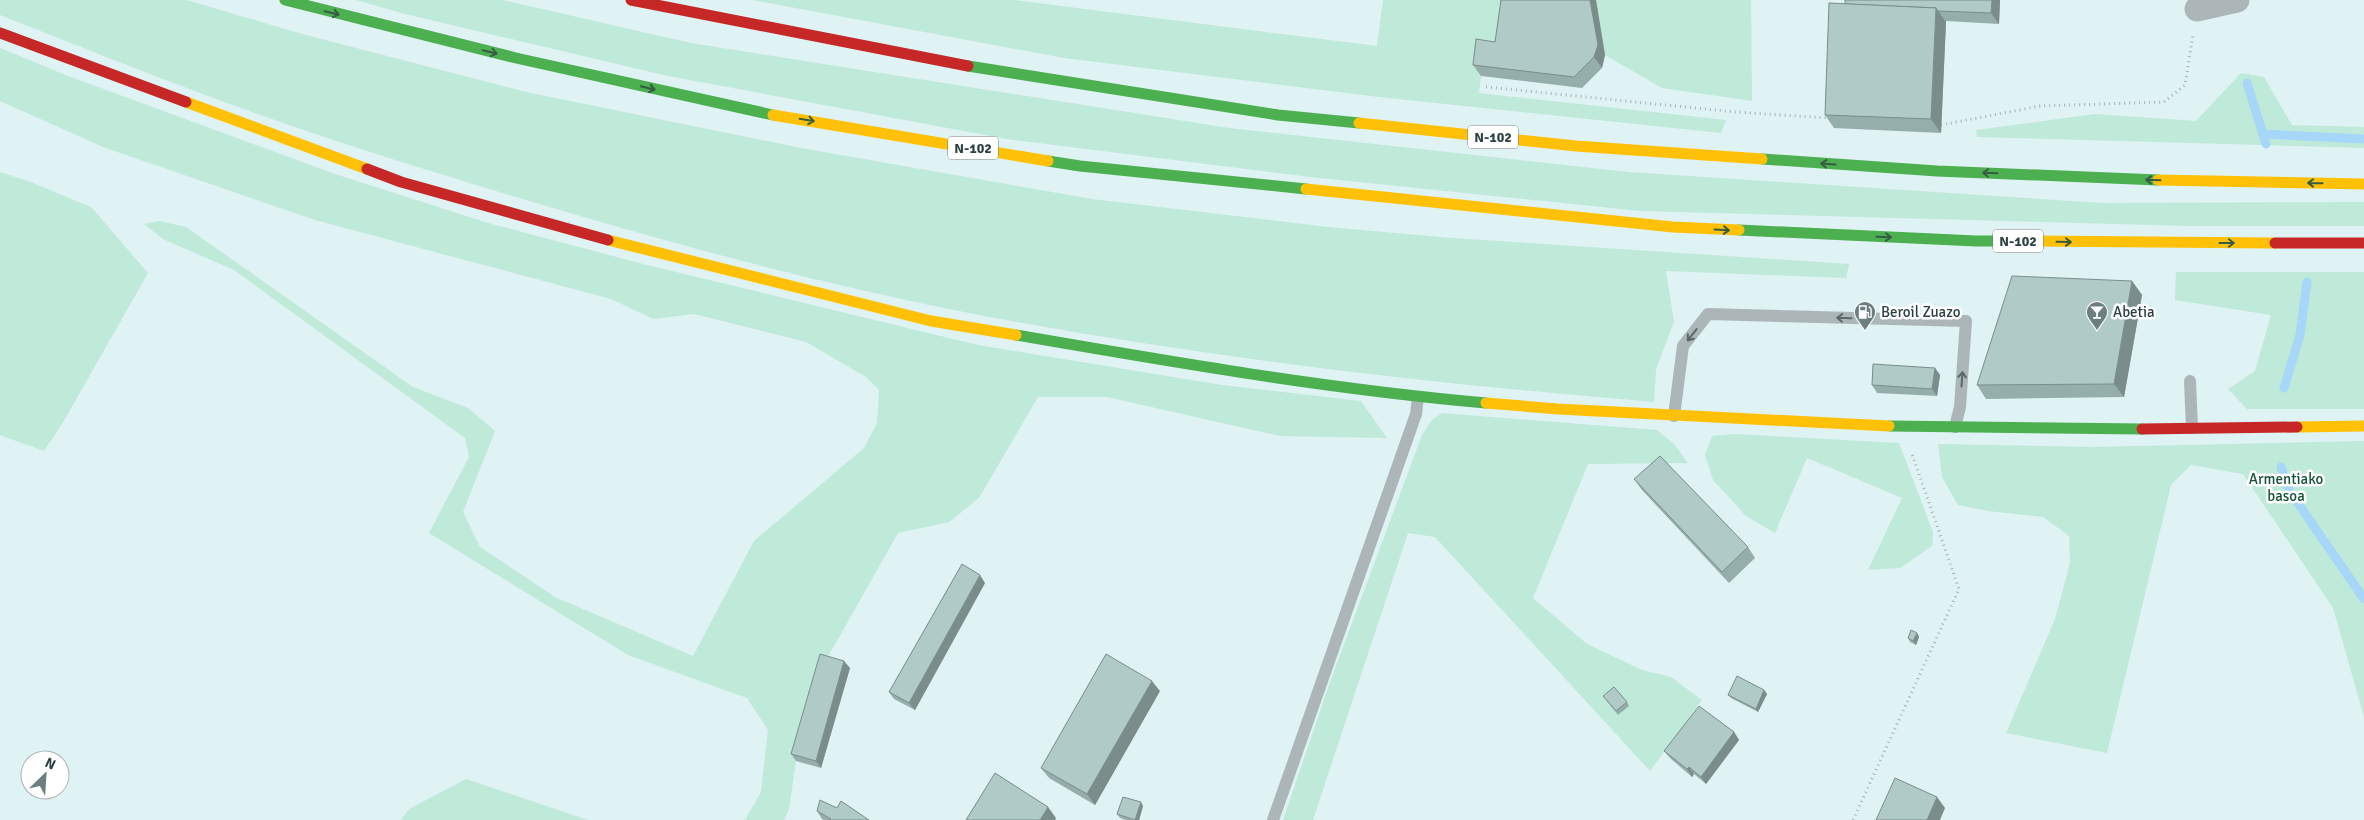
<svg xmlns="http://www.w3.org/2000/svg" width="2364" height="820" font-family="Signika,sans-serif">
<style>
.green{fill:#bfe9d8}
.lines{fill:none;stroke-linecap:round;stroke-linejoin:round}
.stream{stroke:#a6d7f8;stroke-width:9}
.path{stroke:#a8b1b3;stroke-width:3;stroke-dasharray:1 4;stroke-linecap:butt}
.lane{stroke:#acb6b8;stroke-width:12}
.street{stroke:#acb6b8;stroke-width:25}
.fast{stroke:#4caf50;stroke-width:11}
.slow{stroke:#ffc107;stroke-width:11}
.jam{stroke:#c62828;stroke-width:11}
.wall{fill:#96aeab}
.shaded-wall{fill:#7a8d8b}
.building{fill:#afcac7;stroke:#7a8d8b}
.oneway{stroke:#355c45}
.oneway2{stroke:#59696b}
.labels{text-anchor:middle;stroke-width:5;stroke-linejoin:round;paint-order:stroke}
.shield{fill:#fff;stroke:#6c797a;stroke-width:1}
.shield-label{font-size:14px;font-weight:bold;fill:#2d4041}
.poi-label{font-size:15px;fill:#2d4041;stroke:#fff;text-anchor:start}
.park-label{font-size:15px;fill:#175139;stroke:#fff}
</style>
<rect width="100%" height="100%" fill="#dff2f4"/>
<g class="green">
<path d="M 0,0 L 187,0 L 302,34 L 526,92 L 801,148 L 1092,199 L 1328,227 L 1452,238 L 1849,264 L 1846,278 L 1666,271 L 1674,322 L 1656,369 L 1654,402 C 1425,383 1200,357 974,314 C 823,285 673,244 526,200 C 419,168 312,135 208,96 C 138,70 69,42 0,15 Z"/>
<polygon points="356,0 502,0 691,43 1229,128 1629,172 2102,203 2364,202 2364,226 2191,226 1641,211 1319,178 1007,139 668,76 405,14"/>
<polygon points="752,0 1014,0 1377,46 1383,0 1510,0 1503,53 1481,76 1479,93 1726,120 1721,133 1379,97 1064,58"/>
<polygon points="1596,0 1751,0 1752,101 1662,88 1605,55"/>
<polygon points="0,48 68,76 335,174 488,223 647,265 978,345 1222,385 1361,401 1387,438 1280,436 1107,397 1038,397 979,498 949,522 898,533 825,662 796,761 789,809 784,820 745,820 761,792 768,730 747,698 628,655 429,533 469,457 465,438 234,270 163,239 144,224 159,221 186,227 413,387 468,408 495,431 463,512 480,547 555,597 693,656 754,541 864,448 877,423 879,390 866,377 806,342 694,314 653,319 611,299 315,220 103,147 0,101"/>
<polygon points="2241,73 2264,77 2292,125 2364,127 2364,148 1977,137 1976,130 2095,114 2196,121"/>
<polygon points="0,172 28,181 91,207 148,273 62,424 44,451 0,435"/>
<polygon points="2176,272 2364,272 2364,409 2247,409 2228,389 2255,371 2271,315 2175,300"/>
<polygon points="1442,413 1657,430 1674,444 1688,463 1588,464 1533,598 1587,644 1642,670 1671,677 1702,700 1650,771 1435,537 1408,533 1313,820 1283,820 1330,682 1422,435 1432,420"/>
<polygon points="1735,434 1899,443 1933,532 1932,546 1900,568 1868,570 1902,498 1807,458 1775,533 1746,516 1713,480 1705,455 1712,436"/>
<polygon points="2364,441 2364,717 2333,608 2243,474 2191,465 2171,485 2107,753 2006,733 2055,619 2070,563 2069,536 2043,517 1988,511 1958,505 1942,477 1938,444 2092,447"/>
<polygon points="466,779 588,820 401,820 409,809"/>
</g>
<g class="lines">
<g class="stream">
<polyline points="2247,83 2266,144"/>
<polyline points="2263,134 2364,139"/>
<polyline points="2284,388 2300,335 2307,282"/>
<polyline points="2281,467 2289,490 2364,599"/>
</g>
<g class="path">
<polyline points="1486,87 1735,112 1829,118"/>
<polyline points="1941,125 2040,106 2164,102 2185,85 2193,35"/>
<polyline points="1853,820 1959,589 1912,454"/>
</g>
<g class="lane">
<polyline points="2190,381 2192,428"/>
<polyline points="1674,416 1683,346 1708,314 1966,321 1960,407 1955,427"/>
<polyline points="1273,820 1416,414 1418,397"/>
</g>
<polyline class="street" points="2197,9 2237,0"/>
<g class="fast">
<polyline points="285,0 516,58 773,115"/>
<polyline points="968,66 1278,115 1359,123"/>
<polyline points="1762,159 1937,171 2158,180"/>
<polyline points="1048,161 1080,166 1306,189"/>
<polyline points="1739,230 1976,241 2030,241"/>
<path d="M 1016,335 C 1172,362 1328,389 1486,403"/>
<polyline points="1889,426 2142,429"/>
</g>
<g class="slow">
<polyline points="186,102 367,169"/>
<polyline points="773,115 1048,161"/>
<polyline points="1359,123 1576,146 1762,159"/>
<polyline points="2158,180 2364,184"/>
<polyline points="1306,189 1673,227 1739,230"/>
<polyline points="608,240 931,321 1016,335"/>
<polyline points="2030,241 2275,243"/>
<polyline points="1486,403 1558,409 1889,426"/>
<polyline points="2297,427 2364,426"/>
</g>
<g class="jam">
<polyline points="631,0 968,66"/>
<polyline points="0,33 186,102"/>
<polyline points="367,169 401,182 608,240"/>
<polyline points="2275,243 2364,243"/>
<polyline points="2142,429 2297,427"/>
</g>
</g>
<g class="wall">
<polygon points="1501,0 1596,0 1605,55 1602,68 1582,88 1481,76 1473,65 1495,42"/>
<polygon points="2000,0 1999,24 1946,21 1941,133 1834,128 1825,115 1845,4"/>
<polygon points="2132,281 2142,295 2124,397 1986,399 1977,385"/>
<polygon points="1935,368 1940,375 1937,396 1877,393 1872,385"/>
<polygon points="1634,479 1748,547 1755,558 1729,583 1642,490"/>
<polygon points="985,583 915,710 894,699 889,692"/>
<polygon points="1917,633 1919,637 1916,645 1910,642 1908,638"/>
<polygon points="850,668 821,768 796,761 791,754"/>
<polygon points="1764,690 1767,694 1758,712 1731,698 1728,695"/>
<polygon points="1160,691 1095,805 1049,778 1041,768"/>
<polygon points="1603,696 1627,702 1629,706 1618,715"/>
<polygon points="1734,732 1739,740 1706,784 1694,774 1692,777 1670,758 1664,751"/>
<polygon points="1143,806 1139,820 1126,820 1120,818 1117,814"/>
<polygon points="837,808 869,820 824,820 822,819 817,811"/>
</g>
<g class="shaded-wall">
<polygon points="1590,0 1596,0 1605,55 1602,68 1594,57"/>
<polygon points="1992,0 2000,0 1999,24 1991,13"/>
<polygon points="1936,8 1946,22 1941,133 1931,119"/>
<polygon points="2132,281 2142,295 2124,397 2114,384"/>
<polygon points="1935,368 1940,375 1937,396 1932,389"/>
<polygon points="980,575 985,583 915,710 909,703"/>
<polygon points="1917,633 1919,637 1916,645 1913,641"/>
<polygon points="844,661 850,668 821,768 816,761"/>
<polygon points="1152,681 1160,691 1095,805 1087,794"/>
<polygon points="1764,690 1767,694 1758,712 1756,709"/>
<polygon points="1734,732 1739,740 1706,784 1701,777"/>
<polygon points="1689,767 1694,774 1692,777 1687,769"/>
<polygon points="1937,797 1945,808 1940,820 1927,820"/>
<polygon points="1141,802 1143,806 1139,820 1135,820"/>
<polygon points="1048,807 1056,818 1055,820 1040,820"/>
</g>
<g class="building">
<polygon points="1501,0 1590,0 1598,45 1594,57 1574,77 1473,65 1476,39 1495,42"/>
<polygon points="1845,0 1992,0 1991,13 1938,11 1936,8 1845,4"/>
<polygon points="1829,3 1936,8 1931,119 1825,115"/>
<polygon points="2012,276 2132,281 2114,384 1977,385"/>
<polygon points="1873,364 1935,368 1932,389 1872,385"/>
<polygon points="1660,456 1748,547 1722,572 1634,479"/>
<polygon points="962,564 980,575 909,703 889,692"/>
<polygon points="1911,630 1917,633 1913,641 1908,638"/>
<polygon points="820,654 844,661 816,761 791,754"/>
<polygon points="1106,654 1152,681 1087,794 1041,768"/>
<polygon points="1737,676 1764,690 1756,709 1728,695"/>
<polygon points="1614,687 1627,702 1616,711 1603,696"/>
<polygon points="1699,706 1734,732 1701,777 1689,767 1687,769 1664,751"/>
<polygon points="995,773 1048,807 1040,820 966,820"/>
<polygon points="1895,778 1937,797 1927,820 1876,820"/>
<polygon points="1123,797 1141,802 1135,820 1117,814"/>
<polygon points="820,800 837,808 841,801 869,820 830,820 831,819 817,811"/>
</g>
<defs><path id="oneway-shaft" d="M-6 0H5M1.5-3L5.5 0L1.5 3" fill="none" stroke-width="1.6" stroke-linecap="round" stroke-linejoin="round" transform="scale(1.25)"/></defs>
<g class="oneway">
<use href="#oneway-shaft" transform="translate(332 13) rotate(14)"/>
<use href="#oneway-shaft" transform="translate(490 52) rotate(14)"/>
<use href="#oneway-shaft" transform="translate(648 88) rotate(13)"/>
<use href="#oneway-shaft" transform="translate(807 120) rotate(10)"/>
<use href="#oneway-shaft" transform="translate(1828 164) rotate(-176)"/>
<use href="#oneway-shaft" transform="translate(1990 173) rotate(-178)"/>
<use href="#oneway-shaft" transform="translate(2153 180) rotate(-178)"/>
<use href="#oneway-shaft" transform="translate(2315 183) rotate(-179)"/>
<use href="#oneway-shaft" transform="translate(1722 230) rotate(3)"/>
<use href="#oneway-shaft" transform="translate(1884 237) rotate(2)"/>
<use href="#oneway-shaft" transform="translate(2064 242) rotate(1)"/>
<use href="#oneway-shaft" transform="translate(2227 243)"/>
</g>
<g class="oneway2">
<use href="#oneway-shaft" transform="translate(1844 318) rotate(-178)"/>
<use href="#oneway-shaft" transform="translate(1692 335) rotate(128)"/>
<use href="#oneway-shaft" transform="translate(1962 379) rotate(-86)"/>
</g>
<defs>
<g id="fuel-pin" transform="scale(1.125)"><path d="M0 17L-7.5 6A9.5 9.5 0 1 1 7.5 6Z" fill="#6b7e80" stroke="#fff"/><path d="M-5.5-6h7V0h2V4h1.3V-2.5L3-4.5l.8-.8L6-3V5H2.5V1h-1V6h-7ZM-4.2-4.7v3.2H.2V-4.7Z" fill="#fff"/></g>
<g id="bar-pin" transform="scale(1.125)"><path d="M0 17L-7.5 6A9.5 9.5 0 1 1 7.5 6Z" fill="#6b7e80" stroke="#fff"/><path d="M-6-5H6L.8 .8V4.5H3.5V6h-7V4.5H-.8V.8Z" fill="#fff"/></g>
</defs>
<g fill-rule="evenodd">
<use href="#fuel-pin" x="1865" y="312"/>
<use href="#bar-pin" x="2097" y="312"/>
</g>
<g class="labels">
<g class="shield">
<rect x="1468" y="125.5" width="50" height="23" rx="4"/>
<rect x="948" y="136.5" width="50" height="23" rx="4"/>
<rect x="1993" y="229.5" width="50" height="23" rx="4"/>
</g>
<g class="shield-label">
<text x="1493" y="142">N-102</text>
<text x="973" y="153">N-102</text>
<text x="2018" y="246">N-102</text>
</g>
<g class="poi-label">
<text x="1881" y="317">Beroil Zuazo</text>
<text x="2113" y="317">Abetia</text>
</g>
<g class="park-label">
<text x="2286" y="484">Armentiako<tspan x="2286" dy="17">basoa</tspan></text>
</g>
</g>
<g transform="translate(45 775) rotate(25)"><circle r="24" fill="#ffffff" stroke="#abb3b3"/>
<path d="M0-4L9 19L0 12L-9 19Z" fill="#6b7e80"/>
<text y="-8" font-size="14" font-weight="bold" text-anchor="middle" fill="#2d4041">N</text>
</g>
</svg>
